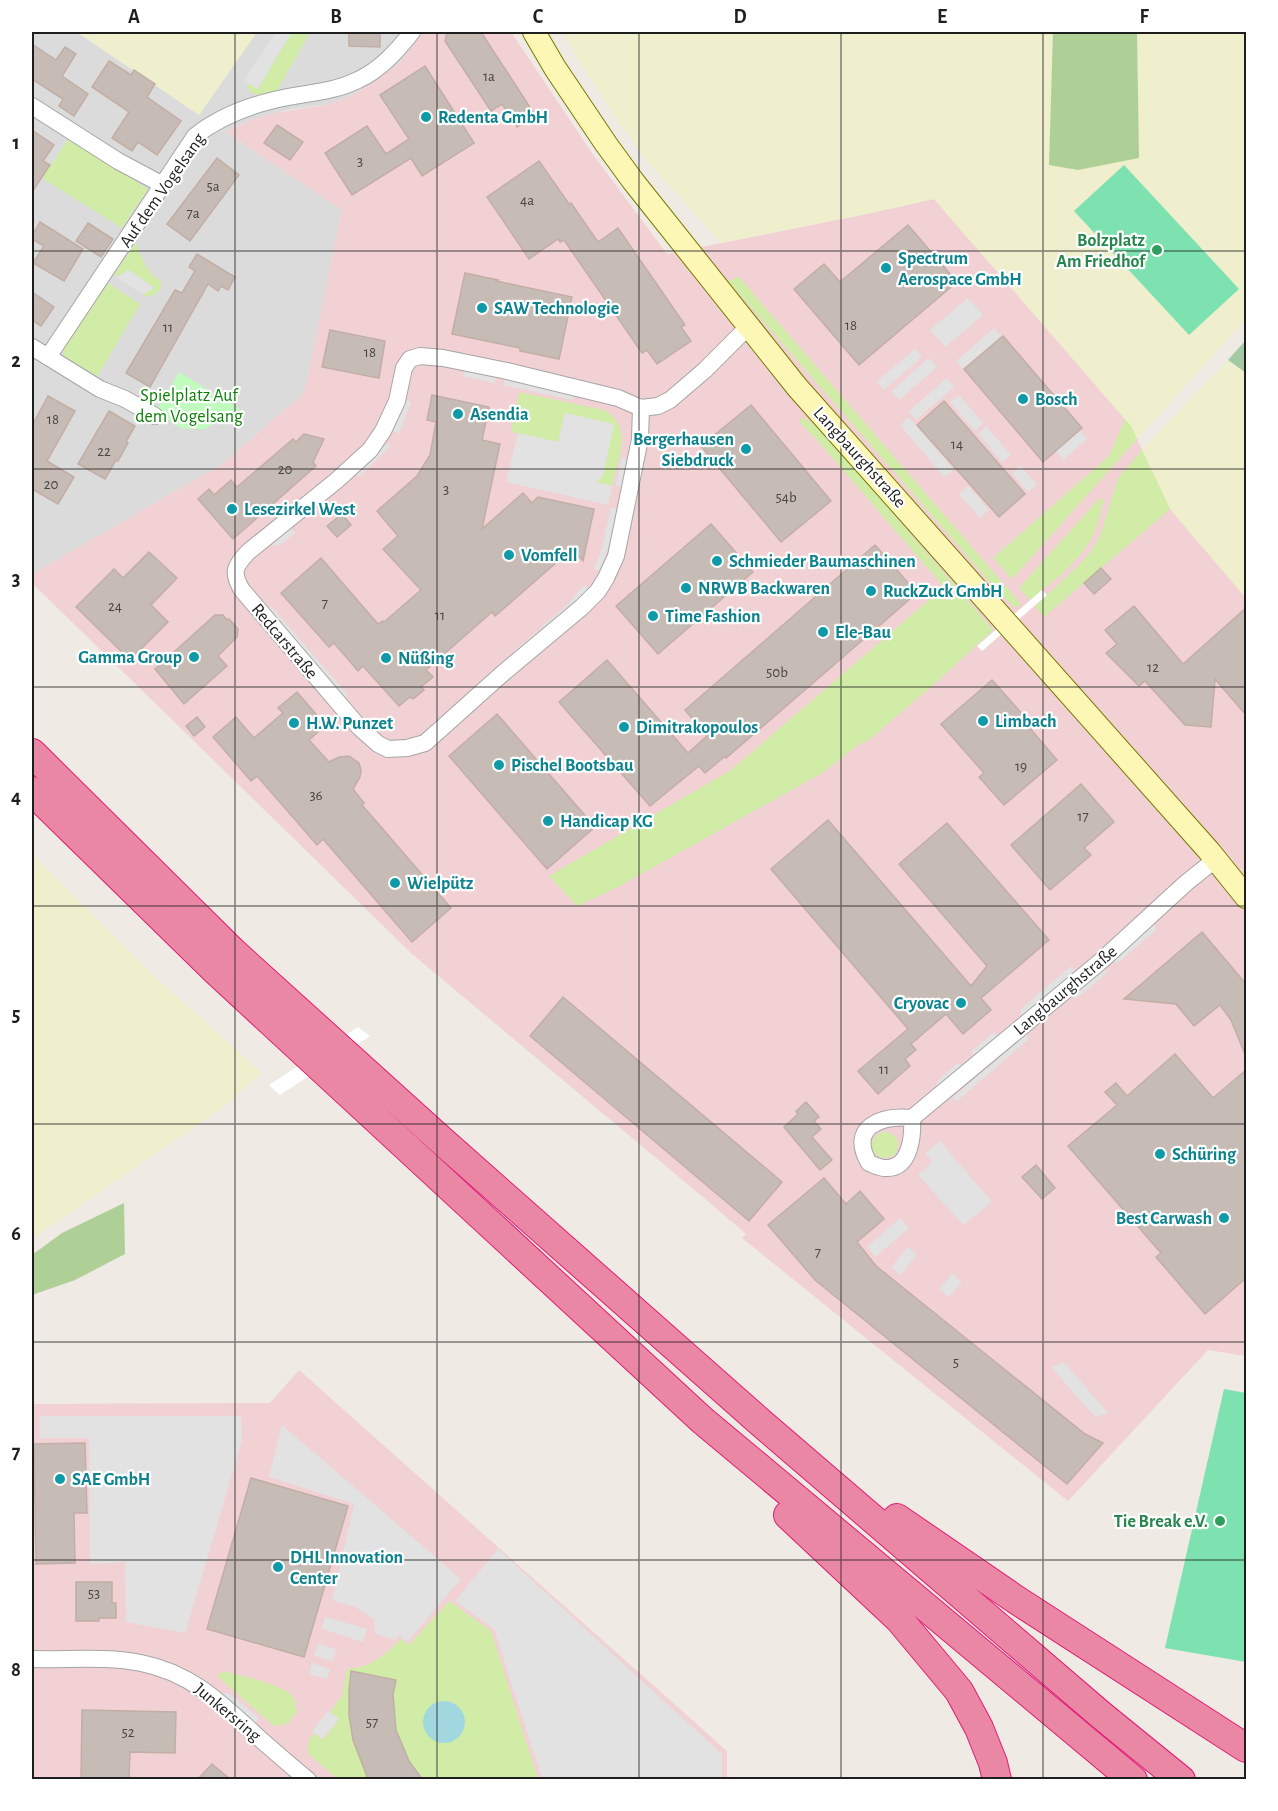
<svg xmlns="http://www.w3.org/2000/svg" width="1278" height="1811" font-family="'Alegreya Sans',sans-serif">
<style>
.residential{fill:#dcdbdb}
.commercial{fill:#f1d1d4}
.farmland{fill:#efeecd}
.grass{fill:#d1eca7}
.forest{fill:#aed096}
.cemetery{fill:#a3c9a5}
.park{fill:#c0fcbe}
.pitch{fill:#7de2b0}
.parking{fill:#e2e2e2}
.water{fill:#a1d8df}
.pier{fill:#fff}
.building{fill:#c7bbb6;stroke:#c2aea5;stroke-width:1.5}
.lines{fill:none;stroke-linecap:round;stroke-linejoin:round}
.street-casing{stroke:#a5a5a5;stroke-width:18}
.secondary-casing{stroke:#797800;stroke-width:24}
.highway-casing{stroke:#e11c76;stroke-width:30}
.street{stroke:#fff;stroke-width:16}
.secondary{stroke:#fcf7b4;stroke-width:22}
.highway{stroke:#ea87a5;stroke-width:28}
.grid{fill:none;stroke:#1e1e1e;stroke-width:1.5;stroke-opacity:0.55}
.culture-dot{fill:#0f9aa8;stroke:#fff;stroke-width:2}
.leisure-dot{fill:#2e9e5b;stroke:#fff;stroke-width:2}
.labels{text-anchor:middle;stroke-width:4.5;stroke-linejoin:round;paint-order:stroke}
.number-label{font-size:15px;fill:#484544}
.culture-label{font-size:18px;font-weight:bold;fill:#0d838f;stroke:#fff;text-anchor:start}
.street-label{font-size:18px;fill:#1e1e1e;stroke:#fff}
.leisure-label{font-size:18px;font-weight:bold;fill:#27864d;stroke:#fff;text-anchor:end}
.park-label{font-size:18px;fill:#0b8107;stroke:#fff}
.neatline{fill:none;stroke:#1e1e1e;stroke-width:2}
.grid-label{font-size:20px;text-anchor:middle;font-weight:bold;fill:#1e1e1e}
</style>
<rect width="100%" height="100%" fill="#efeae3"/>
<polygon class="residential" points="32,32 77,32 199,115 257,32 422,32 406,55 396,66 355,94 330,104 287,110 251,120 226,132 342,210 304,393 221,465 32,574"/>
<g class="commercial">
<polygon points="422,32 511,32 594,156 667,254 871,213 934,199 1131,426 1170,509 1246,598 1246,1356 1208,1350 1068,1501 742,1238 746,1234 703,1197 412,954 32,583 32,574 221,465 304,393 342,210 226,132 251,120 269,114 330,104 355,94 396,66 406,55"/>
<polygon points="299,1370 727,1751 727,1779 32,1779 32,1404 270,1403"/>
</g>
<g class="farmland">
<polygon points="77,32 257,32 199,115"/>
<polygon points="563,32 1053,32 1050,165 1139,158 1137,32 1246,32 1246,319 1137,439 1131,426 934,199 871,213 721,243 648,162 619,123 579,61"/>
<polygon points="1228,360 1246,373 1246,598 1170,509 1142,450"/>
<polygon points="32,854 152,974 262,1073 223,1107 32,1239"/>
</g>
<g class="grass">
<path d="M 292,32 L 310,32 L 277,91 C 264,94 249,100 247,83 L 258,89 Z"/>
<polygon points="69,138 148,189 122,228 42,178"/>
<path d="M 135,243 C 141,255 148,277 161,280 C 163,292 152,300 142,294 L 152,290 L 129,270 L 116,277 L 114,275 Z"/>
<polygon points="739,277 1015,597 1021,604 1016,608 1001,595 728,281"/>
<polygon points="108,283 140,304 97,377 65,358 62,350"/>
<path d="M 519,392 L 604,410 C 634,426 618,460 612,486 L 596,482 L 603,475 L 613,424 L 565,413 L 558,442 L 511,432 Z"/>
<polygon points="803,417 821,430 993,630 940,679 869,740 858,745 824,772 618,887 577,906 549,876 731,770 944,587 817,440 799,422"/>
<polygon points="1125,419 1131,426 1137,439 1012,579 993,558 1109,456"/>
<polygon points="1142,450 1170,509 1044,617 1035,606 1080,564 1091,551 1100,536 1118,478"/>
<path d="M 1104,498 C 1101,511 1098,527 1091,539 C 1078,563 1051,583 1030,600 L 1019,588 L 1098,500 Z"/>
<circle cx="885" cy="1145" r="13"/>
<path d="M 449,1601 L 491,1631 L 538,1779 L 338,1779 L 307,1753 L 309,1740 L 314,1733 L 323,1740 L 339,1719 L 330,1712 L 342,1696 L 347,1669 C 369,1669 386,1654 401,1639 L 409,1645 Z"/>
<path d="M 227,1672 C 242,1676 280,1684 290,1694 C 295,1698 295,1705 297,1711 L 289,1723 L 274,1726 L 217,1676 L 220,1673 Z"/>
</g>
<g class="forest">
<polygon points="1053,32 1137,32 1139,158 1078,170 1049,165"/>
<polygon points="124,1203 125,1254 75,1280 32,1295 32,1255 62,1233"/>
</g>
<polygon class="cemetery" points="1246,340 1246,373 1228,360"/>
<polygon class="park" points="179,372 240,409 205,429 183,429 156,412"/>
<g class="pitch">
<polygon points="1124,165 1239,289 1189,335 1074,211"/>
<polygon points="1224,1389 1246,1393 1246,1662 1165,1648"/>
</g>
<g class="parking">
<polygon points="276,32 292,32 257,89 244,80"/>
<polygon points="129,270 154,287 152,290 142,294 116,277"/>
<polygon points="968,298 983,315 945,347 930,330"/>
<polygon points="994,328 1001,336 963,369 956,361"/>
<polygon points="915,349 922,357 884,390 877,381"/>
<polygon points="929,358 937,367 899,400 891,391"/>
<polygon points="464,370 496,377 495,383 463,376"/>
<polygon points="947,378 954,387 916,420 909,411"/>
<polygon points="505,379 575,394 573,400 503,385"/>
<polygon points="959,395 983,423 975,431 950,402"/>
<polygon points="406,400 411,402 399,434 393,431"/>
<polygon points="565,413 614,424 603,475 596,482 612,486 608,505 506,482 518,433 558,442"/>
<polygon points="909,417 954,470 944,477 900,425"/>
<polygon points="986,426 1011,455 1002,462 978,434"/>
<polygon points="1080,431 1087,439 1063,460 1056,451"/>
<polygon points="386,443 391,446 359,477 355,473"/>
<polygon points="621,458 627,459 622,487 616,486"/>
<polygon points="1020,465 1037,485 1028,492 1012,473"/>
<polygon points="968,486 989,510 980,518 959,494"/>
<polygon points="611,507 618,509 612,537 600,571 594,569 601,551"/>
<polygon points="291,528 295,533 280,545 275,546 272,545"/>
<polygon points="584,585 589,589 518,656 514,651 567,605"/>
<polygon points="271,606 348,695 344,699 267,610"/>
<polygon points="1155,923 1156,930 1118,963 1111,961"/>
<polygon points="1071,966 1075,971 1022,1017 1021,1009"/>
<polygon points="1105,966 1107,973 1076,999 1072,995"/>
<polygon points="994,1032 998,1037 975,1057 971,1052"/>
<polygon points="1027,1034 1028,1040 956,1102 952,1098"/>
<polygon points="958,1063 962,1068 933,1092 939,1079"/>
<polygon points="940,1141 992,1202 963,1225 918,1175 932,1162 925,1153"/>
<polygon points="900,1218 909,1228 875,1257 867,1247"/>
<polygon points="908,1247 917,1255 900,1275 891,1267"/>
<polygon points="952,1274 962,1282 949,1297 939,1289"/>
<polygon points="1064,1362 1108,1413 1095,1417 1051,1367"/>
<polygon points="39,1416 241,1416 242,1441 185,1633 126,1622 125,1562 90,1564 89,1438 40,1438"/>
<polygon points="282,1425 461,1579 407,1642 399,1635 396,1640 375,1634 374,1619 355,1607 332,1600 354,1504 269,1477"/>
<polygon points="498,1549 722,1754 722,1779 542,1779 494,1629 455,1601"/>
<polygon points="325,1617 367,1629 363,1642 322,1629"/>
<polygon points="318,1644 336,1649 332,1661 314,1656"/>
<polygon points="312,1663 330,1669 327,1679 309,1674"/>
<polygon points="221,1693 230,1694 259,1718 255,1723"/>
<polygon points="328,1711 339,1719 322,1739 312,1731"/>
</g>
<circle class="water" cx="444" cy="1722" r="21"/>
<g class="pier">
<polygon points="1042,590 1047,595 982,651 977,646"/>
<polygon points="358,1027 370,1036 280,1095 269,1085"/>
</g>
<g class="building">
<polygon points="349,32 380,32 380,47 349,46"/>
<polygon points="447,32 481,32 535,115 517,127 502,104 491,111 445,41"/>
<polygon points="32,44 56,60 65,47 76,54 62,76 88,94 74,116 59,106 63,99 32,79"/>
<polygon points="109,61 131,75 134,70 155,84 147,97 181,121 157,155 138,142 132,151 112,138 129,112 92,87"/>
<polygon points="425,66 474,143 422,176 411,158 352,195 325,153 367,126 386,154 409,139 380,95"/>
<polygon points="277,125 303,142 290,160 264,143"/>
<polygon points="32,130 54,145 43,161 50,165 32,192"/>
<polygon points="217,158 239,175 190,241 167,224"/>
<polygon points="539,161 569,204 571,203 598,242 618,228 685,325 681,327 691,341 657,364 647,350 642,353 564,240 560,242 558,239 529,259 487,197"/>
<polygon points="40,222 83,249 64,281 33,263 44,246 32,239 32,236"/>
<polygon points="88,223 113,239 101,257 76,241"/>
<polygon points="908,225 957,282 859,365 794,289 824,264 840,282"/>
<polygon points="197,254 235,277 228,290 221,286 218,291 208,284 150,387 126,373 175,290 182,293 195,271 189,267"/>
<polygon points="465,273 498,280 496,281 572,297 559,359 520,351 520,348 452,334"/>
<polygon points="32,292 54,307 41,326 32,320"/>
<polygon points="330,330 385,341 379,378 322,367"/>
<polygon points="1003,336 1082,428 1043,462 964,369"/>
<polygon points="432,395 489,407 482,440 500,444 482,529 523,493 532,503 538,497 594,509 583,561 572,549 495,616 492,612 426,670 433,677 421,687 424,690 413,699 410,697 399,706 363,666 358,671 334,643 329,647 281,593 321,558 378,624 383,621 384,622 421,590 383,549 398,536 377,511 417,476 430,455 436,422 427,420"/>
<polygon points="48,396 75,411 47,461 74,477 58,504 32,489 32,426"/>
<polygon points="944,401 1025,494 999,517 917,425"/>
<polygon points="751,405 831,501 781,542 701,446"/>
<polygon points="109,411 135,426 126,442 128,443 118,461 116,460 105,479 78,464"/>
<polygon points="304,434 324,439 313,462 316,466 233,539 198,499 209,489 214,495 231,480 237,487 293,439 296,442"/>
<polygon points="342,514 351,525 337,537 327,526"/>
<polygon points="711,524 753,572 658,654 616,606"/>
<polygon points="875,545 917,593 726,758 725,756 705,773 699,766 650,806 559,702 607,660 688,753 707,736 685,710"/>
<polygon points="149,552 177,578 151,605 168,622 130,660 76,607 114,569 123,578"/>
<polygon points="1101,568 1111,579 1094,594 1084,583"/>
<polygon points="1134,606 1183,664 1246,608 1246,715 1215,679 1211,727 1185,725 1145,681 1139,686 1106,653 1117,644 1105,630"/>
<polygon points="215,615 223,615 227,620 229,619 238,629 237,637 218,656 227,666 184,704 155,669"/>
<polygon points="992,680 1025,717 1022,719 1057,760 1004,805 979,777 984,773 941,724"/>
<polygon points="297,692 321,720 313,727 318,732 309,740 329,762 339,757 349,756 359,763 361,770 360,777 353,789 364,803 362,805 451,908 412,942 323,839 317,845 257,776 251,781 213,737 236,717 254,738 283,713 278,708"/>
<polygon points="497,714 595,827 547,869 449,756"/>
<polygon points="197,717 205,727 194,736 186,726"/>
<polygon points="1081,784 1114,822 1084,848 1091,855 1050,890 1011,845"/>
<polygon points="828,820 971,986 987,966 899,864 947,823 1049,940 981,998 991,1010 963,1034 946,1014 911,1044 916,1050 905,1059 910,1066 878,1094 858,1071 908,1029 771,869"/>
<polygon points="1202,932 1246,984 1246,1057 1231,1020 1220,1005 1194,1026 1176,1004 1124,999"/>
<polygon points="563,997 782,1182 749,1221 530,1036"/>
<polygon points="1175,1054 1213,1098 1246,1070 1246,1278 1205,1314 1156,1257 1161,1253 1068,1146 1117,1105 1105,1092 1116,1083 1127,1096"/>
<polygon points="806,1102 819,1117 814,1121 821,1129 812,1137 832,1160 820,1170 784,1127 798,1114 796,1111"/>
<polygon points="1036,1165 1055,1188 1042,1199 1022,1177"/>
<polygon points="824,1178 846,1204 860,1191 884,1219 857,1242 876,1266 1085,1434 1103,1443 1067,1484 815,1280 768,1225"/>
<polygon points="85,1443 87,1513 74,1513 75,1563 36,1564 34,1444"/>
<polygon points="251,1478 348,1506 304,1657 207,1629"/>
<polygon points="76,1582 112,1582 112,1603 116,1603 116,1618 99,1618 99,1621 76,1621"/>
<polygon points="351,1671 396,1680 393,1694 396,1730 409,1761 422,1779 368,1779 353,1740 349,1715 349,1691"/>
<polygon points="82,1710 176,1712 175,1753 130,1752 129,1779 81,1779"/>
<polygon points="212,1764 230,1779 198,1779"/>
</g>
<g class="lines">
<g class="street-casing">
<g id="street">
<polyline points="32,106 118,161 163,185"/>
<polyline points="32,347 100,389 125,399 155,416"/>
<path d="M 48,357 L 195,136 C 218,118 245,107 274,100 C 302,93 332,93 358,80 C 380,70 397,51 412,32"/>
<path d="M 641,408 L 640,439 L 616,556 L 606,578 L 598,591 L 582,607 L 502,674 L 425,743 L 407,748 L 388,749 L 378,744 L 359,727 L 242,590 C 231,572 235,566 248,552 L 336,481 L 370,450 L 383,431 L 397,401 L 404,368 L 410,359 L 420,356 L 443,358 L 507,371 L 618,398 L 641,408 L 658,406 L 670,400 L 705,370 L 749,326"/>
<path d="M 912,1118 C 913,1134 911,1168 887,1168 C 881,1169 875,1165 869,1163 C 848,1127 881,1115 912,1118 L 1101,961 L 1186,883 L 1216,859"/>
<path d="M 32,1659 C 66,1660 108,1656 141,1663 C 192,1673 222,1704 259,1738 C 275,1752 291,1766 308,1780"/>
</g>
</g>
<g class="secondary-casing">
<polyline id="secondary" points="534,32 555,68 606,144 633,181 797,387 1209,851 1246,897"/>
</g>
<g class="highway-casing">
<g id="highway">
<polyline points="32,753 232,951 441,1140 760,1422 1101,1715 1181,1780"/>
<polyline points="32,791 216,971 702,1420 1133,1780"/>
<polyline points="788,1515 899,1619 959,1691 979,1728 993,1763 997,1780"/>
<polyline points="897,1518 1015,1599 1246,1748"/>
</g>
</g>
<use href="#street" class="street"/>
<use href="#secondary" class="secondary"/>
<use href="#highway" class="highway"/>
</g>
<path class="grid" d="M 235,32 L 235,1780M 437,32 L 437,1780M 639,32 L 639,1780M 841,32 L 841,1780M 1043,32 L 1043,1780M 32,251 L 1246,251M 32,469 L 1246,469M 32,687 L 1246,687M 32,906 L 1246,906M 32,1124 L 1246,1124M 32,1342 L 1246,1342M 32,1560 L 1246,1560"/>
<g class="culture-dot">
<circle cx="426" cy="117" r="6"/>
<circle cx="886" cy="268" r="6"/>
<circle cx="482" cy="308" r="6"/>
<circle cx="1023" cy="399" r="6"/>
<circle cx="458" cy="414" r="6"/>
<circle cx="746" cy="449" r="6"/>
<circle cx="232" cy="509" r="6"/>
<circle cx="509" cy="555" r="6"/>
<circle cx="717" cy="561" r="6"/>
<circle cx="686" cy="588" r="6"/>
<circle cx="871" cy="591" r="6"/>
<circle cx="653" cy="616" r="6"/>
<circle cx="823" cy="632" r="6"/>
<circle cx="194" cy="657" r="6"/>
<circle cx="386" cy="658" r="6"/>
<circle cx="983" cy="721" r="6"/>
<circle cx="294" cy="723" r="6"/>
<circle cx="624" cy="727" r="6"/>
<circle cx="499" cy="765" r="6"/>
<circle cx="548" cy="821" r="6"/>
<circle cx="395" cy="883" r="6"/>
<circle cx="961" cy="1003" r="6"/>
<circle cx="1160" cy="1154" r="6"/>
<circle cx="1224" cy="1218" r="6"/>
<circle cx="60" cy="1479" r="6"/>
<circle cx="278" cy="1567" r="6"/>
</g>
<g class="leisure-dot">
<circle cx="1157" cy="250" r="6"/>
<circle cx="1220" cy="1521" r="6"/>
</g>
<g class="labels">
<g class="number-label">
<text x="489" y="81">1a</text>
<text x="360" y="166">3</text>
<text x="213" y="191">5a</text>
<text x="527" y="205">4a</text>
<text x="193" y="218">7a</text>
<text x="851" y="330">18</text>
<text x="168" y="332">11</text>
<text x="370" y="357">18</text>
<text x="53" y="424">18</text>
<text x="957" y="449">14</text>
<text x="104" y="456">22</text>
<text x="285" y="474">20</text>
<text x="51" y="489">20</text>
<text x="446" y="494">3</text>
<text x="786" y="502">54b</text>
<text x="325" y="608">7</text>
<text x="115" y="611">24</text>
<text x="440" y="620">11</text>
<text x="1153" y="672">12</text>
<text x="777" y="677">50b</text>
<text x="1021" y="771">19</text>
<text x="316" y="800">36</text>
<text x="1083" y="821">17</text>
<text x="884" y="1074">11</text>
<text x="818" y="1257">7</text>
<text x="956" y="1367">5</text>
<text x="94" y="1598">53</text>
<text x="372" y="1727">57</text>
<text x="128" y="1737">52</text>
</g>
<g class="culture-label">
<text x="438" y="123">Redenta GmbH</text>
<text x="898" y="264">Spectrum<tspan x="898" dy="21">Aerospace GmbH</tspan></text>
<text x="494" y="314">SAW Technologie</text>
<text x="1035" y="405">Bosch</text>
<text x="470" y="420">Asendia</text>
<text x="734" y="445" text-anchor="end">Bergerhausen<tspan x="734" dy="21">Siebdruck</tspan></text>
<text x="244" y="515">Lesezirkel West</text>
<text x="521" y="561">Vomfell</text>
<text x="729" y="567">Schmieder Baumaschinen</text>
<text x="698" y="594">NRWB Backwaren</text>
<text x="883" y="597">RuckZuck GmbH</text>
<text x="665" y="622">Time Fashion</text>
<text x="835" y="638">Ele-Bau</text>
<text x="182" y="663" text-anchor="end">Gamma Group</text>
<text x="398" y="664">Nüßing</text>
<text x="995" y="727">Limbach</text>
<text x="306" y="729">H.W. Punzet</text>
<text x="636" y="733">Dimitrakopoulos</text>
<text x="511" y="771">Pischel Bootsbau</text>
<text x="560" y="827">Handicap KG</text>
<text x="407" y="889">Wielpütz</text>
<text x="949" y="1009" text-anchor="end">Cryovac</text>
<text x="1172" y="1160">Schüring</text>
<text x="1212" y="1224" text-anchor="end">Best Carwash</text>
<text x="72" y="1485">SAE GmbH</text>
<text x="290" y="1563">DHL Innovation<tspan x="290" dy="21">Center</tspan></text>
</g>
<g class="street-label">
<text transform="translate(162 190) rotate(-55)" y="6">Auf dem Vogelsang</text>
<text transform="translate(860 457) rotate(48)" y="6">Langbaurghstraße</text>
<text transform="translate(285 641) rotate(50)" y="6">Redcarstraße</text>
<text transform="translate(1065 990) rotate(-40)" y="6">Langbaurghstraße</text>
<text transform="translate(228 1712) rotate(40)" y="6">Junkersring</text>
</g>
<g class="leisure-label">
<text x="1145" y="246">Bolzplatz<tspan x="1145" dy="21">Am Friedhof</tspan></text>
<text x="1208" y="1527">Tie Break e.V.</text>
</g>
<g class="park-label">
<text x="189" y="401">Spielplatz Auf<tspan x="189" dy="21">dem Vogelsang</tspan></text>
</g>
</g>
<rect width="1278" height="1811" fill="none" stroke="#ffffff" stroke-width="66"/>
<rect x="33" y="33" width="1212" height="1745" class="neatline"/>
<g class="grid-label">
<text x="134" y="23">A</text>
<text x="336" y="23">B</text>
<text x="538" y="23">C</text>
<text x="740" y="23">D</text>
<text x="942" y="23">E</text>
<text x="1144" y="23">F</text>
<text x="16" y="149">1</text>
<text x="16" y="367">2</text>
<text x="16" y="585">3</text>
<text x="16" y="803">4</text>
<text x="16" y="1021">5</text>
<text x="16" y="1240">6</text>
<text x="16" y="1458">7</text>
<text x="16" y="1676">8</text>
</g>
</svg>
